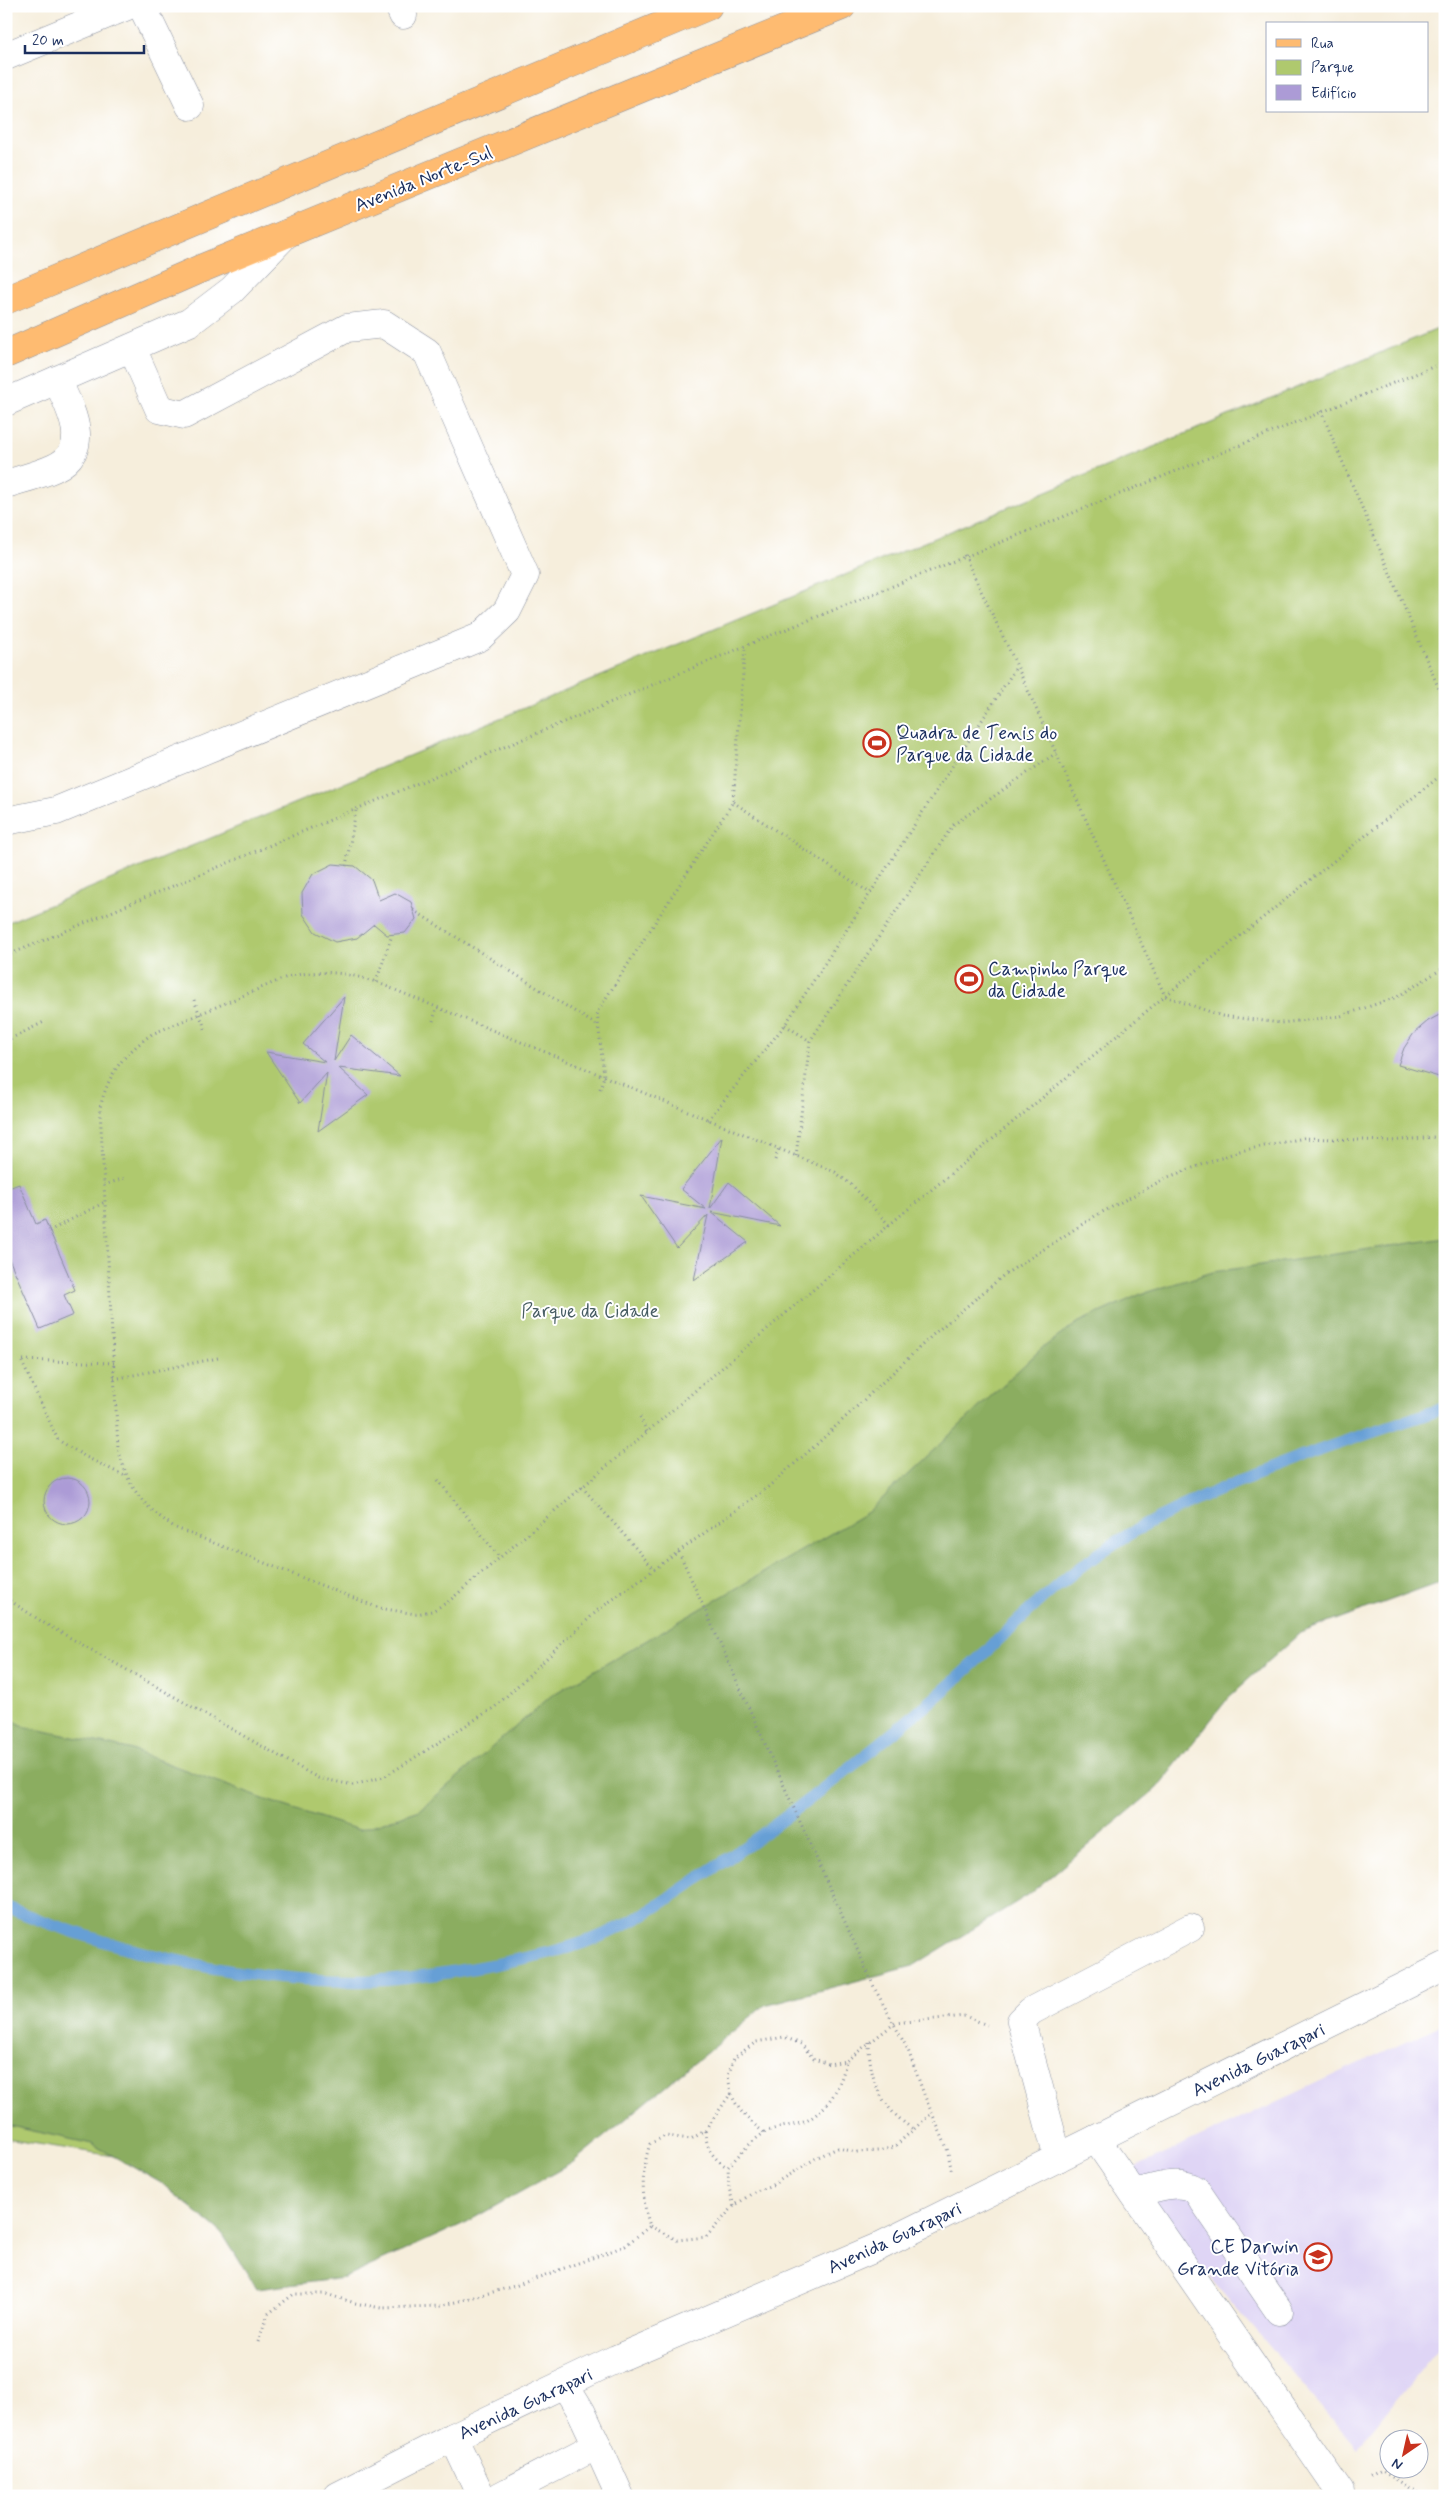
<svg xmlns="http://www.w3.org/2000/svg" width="1451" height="2502" font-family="Mynerve,sans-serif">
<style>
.built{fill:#dfd5f5}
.green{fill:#afc96e;stroke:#657c66}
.forest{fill:#8bad61;stroke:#536e60}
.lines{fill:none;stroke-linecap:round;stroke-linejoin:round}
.stream{stroke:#669fd5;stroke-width:12}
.building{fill:#ac9bd6}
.minor-casing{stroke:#888e9d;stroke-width:29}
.major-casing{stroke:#888e9d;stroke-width:29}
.path{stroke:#888e9d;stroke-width:3;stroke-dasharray:1 4;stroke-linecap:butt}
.minor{stroke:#fff;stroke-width:28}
.major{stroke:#febb71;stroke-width:28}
.labels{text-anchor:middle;stroke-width:4;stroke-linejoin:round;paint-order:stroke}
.street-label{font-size:19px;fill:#1b2f5e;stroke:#fff}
.poi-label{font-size:19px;fill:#1b2f5e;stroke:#fff;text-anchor:start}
.park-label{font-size:19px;fill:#475d63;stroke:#fff}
</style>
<rect width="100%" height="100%" fill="#fff"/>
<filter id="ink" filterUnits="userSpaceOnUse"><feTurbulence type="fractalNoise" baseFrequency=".02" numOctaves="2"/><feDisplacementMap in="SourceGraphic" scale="10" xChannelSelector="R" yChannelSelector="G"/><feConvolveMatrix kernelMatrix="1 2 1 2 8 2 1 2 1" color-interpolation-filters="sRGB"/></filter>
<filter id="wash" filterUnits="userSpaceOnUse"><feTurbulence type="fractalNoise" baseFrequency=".0096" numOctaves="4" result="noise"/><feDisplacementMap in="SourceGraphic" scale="20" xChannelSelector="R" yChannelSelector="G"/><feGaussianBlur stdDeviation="1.12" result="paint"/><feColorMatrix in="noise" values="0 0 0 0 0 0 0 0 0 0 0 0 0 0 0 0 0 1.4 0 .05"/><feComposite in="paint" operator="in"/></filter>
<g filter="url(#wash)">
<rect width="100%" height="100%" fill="#f6eedc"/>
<polygon class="built" points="1443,2024 1445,2339 1357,2448 1121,2174"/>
<polygon class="green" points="1445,326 1445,1557 133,2159 6,2139 6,923"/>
<polygon class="forest" points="1445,1238 1445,1580 1300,1633 1229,1697 1157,1788 1028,1895 913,1966 765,2005 572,2163 467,2222 344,2278 257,2289 222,2233 161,2183 92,2144 6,2125 6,1717 26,1727 129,1749 266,1800 359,1830 420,1810 552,1695 868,1512 1041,1349 1079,1322 1141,1294 1213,1272"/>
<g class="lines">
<path class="stream" d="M 6,1907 C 118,1952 241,1982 362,1981 C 405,1980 449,1973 491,1965 C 531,1957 570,1950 608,1933 C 642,1918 674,1895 705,1874 C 786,1820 863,1759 937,1696 C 996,1646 1049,1584 1115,1543 C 1152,1519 1191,1502 1231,1485 C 1301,1455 1372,1432 1445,1408"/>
</g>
<g id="blocks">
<g class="building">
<polygon points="333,864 355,866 372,880 379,900 395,893 411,902 416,919 405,933 387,935 374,924 357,938 335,942 315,932 303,914 302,893 313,874"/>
<polygon points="344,997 334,1061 351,1035 400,1076 339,1068 368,1095 318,1131 327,1073 300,1103 266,1052 325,1062 303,1044"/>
<polygon points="1445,1012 1445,1085 1439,1077 1398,1065 1404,1048 1414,1033 1428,1021"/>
<polygon points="722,1137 710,1209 729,1182 780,1226 711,1212 748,1242 694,1280 708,1215 677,1248 641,1196 706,1209 681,1189"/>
<polygon points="19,1184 36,1224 45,1220 75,1290 64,1295 73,1315 40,1329 6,1252 6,1189"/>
<circle cx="67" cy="1501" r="23"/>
</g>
</g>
</g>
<g filter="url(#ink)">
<use href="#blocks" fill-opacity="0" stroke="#888e9d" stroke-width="1"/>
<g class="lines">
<g class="minor-casing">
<g id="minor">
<polyline points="142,6 190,106"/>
<polyline points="399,6 403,15"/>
<polyline points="6,56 127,6"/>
<polyline points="6,402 190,322 232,290 286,234"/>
<path d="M 6,484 C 22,479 39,475 54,468 C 94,450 70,408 57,380"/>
<polyline points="6,821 56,811 480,637 507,611 525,575 427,352 384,324 347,328 184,415 159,409 132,348"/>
<polyline points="1096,2139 1340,2492"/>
<polyline points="1058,2158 1021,2021 1031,2011 1190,1928"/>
<path d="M 1134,2193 C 1153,2189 1178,2178 1196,2190 L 1279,2311"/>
<polyline points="565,2385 581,2411 597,2445"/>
<polyline points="453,2437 481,2496"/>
<polyline points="338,2496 453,2437 616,2359 878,2247 1445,1966"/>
<polyline points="500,2496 597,2445 620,2496"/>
</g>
</g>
<g class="major-casing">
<g id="major">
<polyline points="6,300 708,6"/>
<polyline points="6,354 200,269 842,6"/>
</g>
</g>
<g class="path">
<polyline points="1321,411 1445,703"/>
<polyline points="964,555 1017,666 1165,996 1222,1016 1281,1023 1341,1016 1397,997 1445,967"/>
<polyline points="733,802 870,893"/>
<polyline points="346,866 356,810"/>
<polyline points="413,910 598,1026"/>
<polyline points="6,956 745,646 1445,362"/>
<polyline points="376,982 392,935"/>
<polyline points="194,1000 206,1031"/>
<polyline points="433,1021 437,1007"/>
<polyline points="785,1025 810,1041"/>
<polyline points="6,1041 44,1022"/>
<polyline points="600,1089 604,1076 597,1012 733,802 745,646"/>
<polyline points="708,1120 785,1025 1017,666"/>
<polyline points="796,1156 810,1041 953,825 1056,753"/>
<polyline points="775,1160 779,1148"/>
<polyline points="104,1185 125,1178"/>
<path d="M 889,1225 L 853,1186 L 835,1172 L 376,982 C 345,972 320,969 287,977 L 152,1034 C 122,1056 109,1072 100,1108 L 118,1448 C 129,1489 140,1504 176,1528 L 379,1608 L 416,1614 L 432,1611 L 448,1602 L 889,1225 L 1165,996 L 1445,772"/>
<polyline points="49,1231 105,1202"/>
<polyline points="114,1363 21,1360 58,1440 86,1457 125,1476"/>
<polyline points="114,1379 218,1358"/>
<polyline points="640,1417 647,1432"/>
<polyline points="438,1480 500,1558"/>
<polyline points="582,1487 654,1569"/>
<polyline points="679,1552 875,1989 908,2050 925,2097 947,2148 952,2173"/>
<polyline points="6,1598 44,1623 318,1778 353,1785 384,1777 495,1707 598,1610 768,1487 816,1445 936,1332 1004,1275 1095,1216 1168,1177 1240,1151 1304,1138 1390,1141 1445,1136"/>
<path d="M 869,2042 C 869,2080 881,2108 913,2129"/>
<path d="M 731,2094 C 739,2112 749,2121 765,2133"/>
<path d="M 705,2131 C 706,2147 713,2159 727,2167"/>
<path d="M 734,2206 L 729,2188 L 728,2167 C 739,2155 750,2142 764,2133 C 778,2125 795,2127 808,2120 C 830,2107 842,2084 846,2061"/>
<polyline points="650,2226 677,2240 706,2237 734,2206 754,2192 772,2185 818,2157 838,2148 856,2152 878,2151 894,2147 932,2113"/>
<path d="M 258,2342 L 268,2314 L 294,2294 L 326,2294 L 355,2303 L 381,2308 L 440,2306 L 515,2286 L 625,2246 L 650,2226 C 641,2199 641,2171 650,2144 L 665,2136 L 691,2139 L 705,2131 L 731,2093 L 728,2076 L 734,2058 L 756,2042 L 784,2037 L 801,2044 L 814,2059 L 829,2064 L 846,2061 L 895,2023 L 965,2016 L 987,2025"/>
<polyline points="1370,2477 1382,2471 1424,2496"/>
</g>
<use href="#minor" class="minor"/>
<use href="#major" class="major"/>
</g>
</g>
<defs>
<g id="stadium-ring" transform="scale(1.4375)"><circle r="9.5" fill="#fff" stroke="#c8321e" stroke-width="1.5"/><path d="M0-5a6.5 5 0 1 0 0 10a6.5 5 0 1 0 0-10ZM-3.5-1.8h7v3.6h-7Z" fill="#c8321e"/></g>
<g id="school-ring" transform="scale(1.4375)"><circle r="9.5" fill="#fff" stroke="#c8321e" stroke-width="1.5"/><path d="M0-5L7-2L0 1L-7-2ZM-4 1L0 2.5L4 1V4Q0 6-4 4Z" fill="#c8321e"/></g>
</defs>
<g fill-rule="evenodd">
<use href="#stadium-ring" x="877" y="743"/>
<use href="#stadium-ring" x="969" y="979"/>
<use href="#school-ring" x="1318" y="2257"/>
</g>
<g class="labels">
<g class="street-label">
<text transform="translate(423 178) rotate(-22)" y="7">Avenida Norte-Sul</text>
<text transform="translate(1258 2059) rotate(-26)" y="7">Avenida Guarapari</text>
<text transform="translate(894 2237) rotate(-25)" y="7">Avenida Guarapari</text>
<text transform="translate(525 2403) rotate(-25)" y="7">Avenida Guarapari</text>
</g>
<g class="poi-label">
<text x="896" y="739">Quadra de Tenis do<tspan x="896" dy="22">Parque da Cidade</tspan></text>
<text x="988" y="975">Campinho Parque<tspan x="988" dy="22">da Cidade</tspan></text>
<text x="1299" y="2253" text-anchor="end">CE Darwin<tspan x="1299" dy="22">Grande Vitória</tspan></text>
</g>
<g class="park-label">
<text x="590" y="1317">Parque da Cidade</text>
</g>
</g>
<rect width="1451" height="2502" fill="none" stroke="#fff" stroke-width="25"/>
<rect x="1266" y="22" width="162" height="90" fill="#ffffff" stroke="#a4acbf"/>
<rect x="1276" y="39" width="25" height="8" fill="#febb71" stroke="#a4acbf"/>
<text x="1311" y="48" font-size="15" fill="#1b2f5e">Rua</text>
<rect x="1276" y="60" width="25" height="15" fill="#afc96e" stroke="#a4acbf"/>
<text x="1311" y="72" font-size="15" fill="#1b2f5e">Parque</text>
<rect x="1276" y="85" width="25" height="15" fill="#ac9bd6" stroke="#a4acbf"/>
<text x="1311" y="98" font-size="15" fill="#1b2f5e">Edifício</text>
<g transform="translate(1404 2454) rotate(214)"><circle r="24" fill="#ffffff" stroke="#a4acbf"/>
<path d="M0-4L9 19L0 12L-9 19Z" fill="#c8321e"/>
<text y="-8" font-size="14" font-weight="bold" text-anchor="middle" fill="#1b2f5e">N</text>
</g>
<path d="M25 45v8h119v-8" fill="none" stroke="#1b2f5e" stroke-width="2.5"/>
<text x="32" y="45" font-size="15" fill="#1b2f5e" stroke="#ffffff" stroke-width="4" paint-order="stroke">20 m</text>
</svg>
